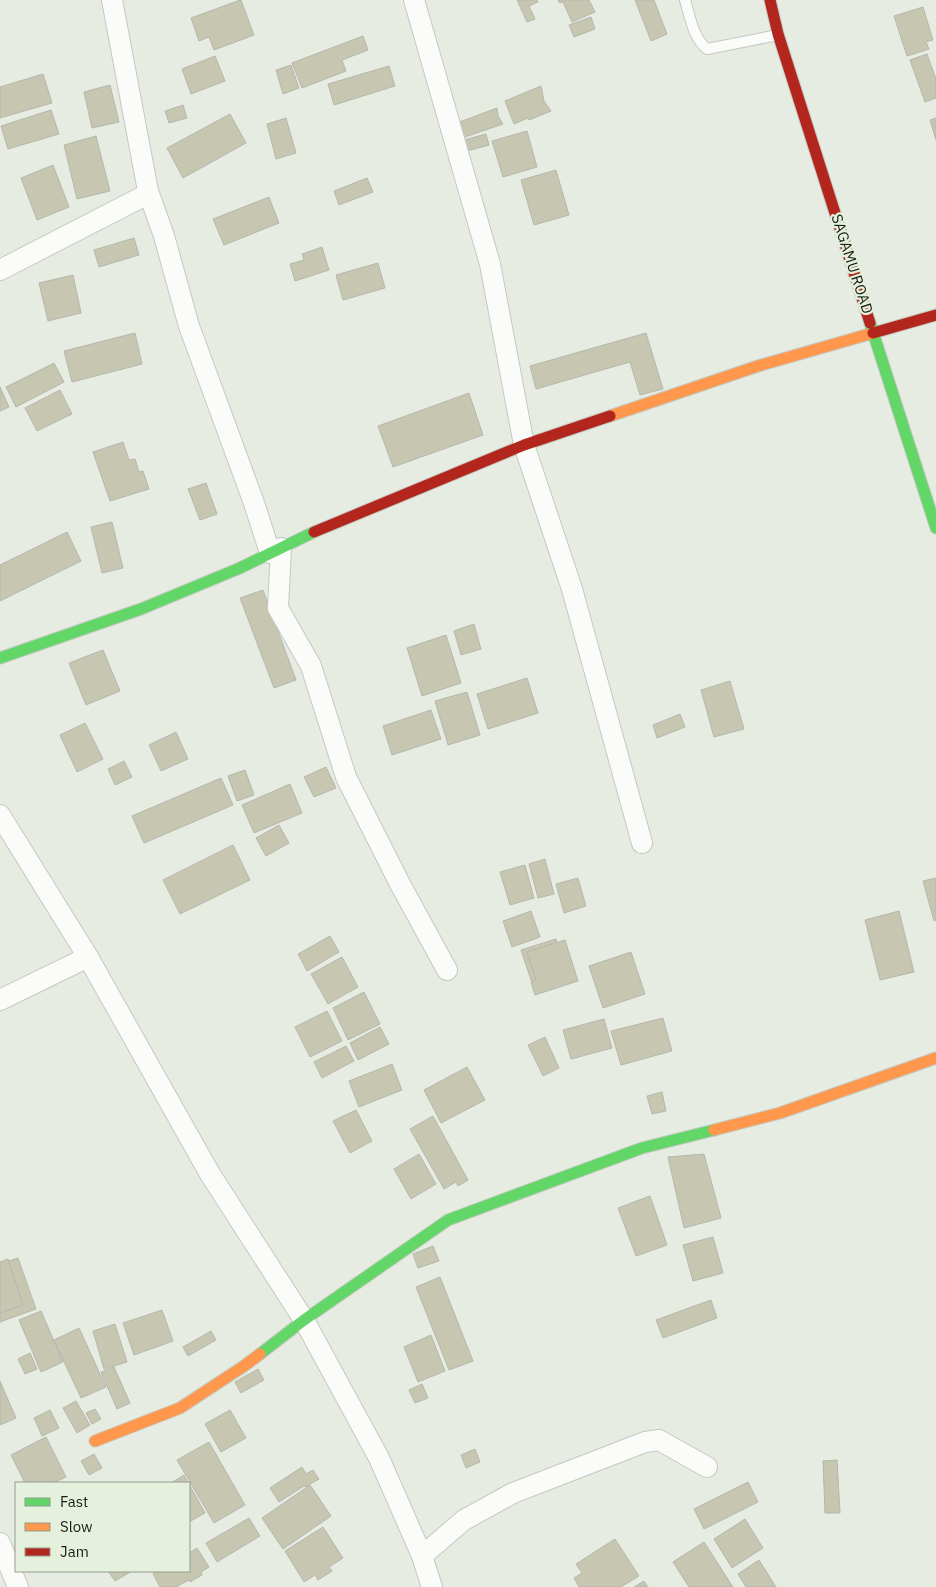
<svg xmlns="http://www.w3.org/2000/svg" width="936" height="1587" font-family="'IBM Plex Sans',sans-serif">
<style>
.building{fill:#c6c6b1;stroke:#b6b7ae}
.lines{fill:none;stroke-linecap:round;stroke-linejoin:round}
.lane-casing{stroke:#c4c9c1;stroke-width:12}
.street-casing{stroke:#c4c9c1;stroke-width:22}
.fast-casing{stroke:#c4c9c1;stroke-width:13}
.slow-casing{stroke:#c4c9c1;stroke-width:13}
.jam-casing{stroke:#c4c9c1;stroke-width:13}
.lane{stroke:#fbfcfa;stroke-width:10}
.street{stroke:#fbfcfa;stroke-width:20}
.fast{stroke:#63d668;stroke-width:11}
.slow{stroke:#ff974d;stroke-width:11}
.jam{stroke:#b3261e;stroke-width:11}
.labels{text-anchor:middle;stroke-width:4.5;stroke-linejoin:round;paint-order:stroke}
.street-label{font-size:15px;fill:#191d16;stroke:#e5f1dc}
</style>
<rect width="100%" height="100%" fill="#e6ece1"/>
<g class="building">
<polygon points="240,0 241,0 254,35 214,50 209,37 199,41 191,18"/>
<polygon points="517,0 537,0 538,2 529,6 535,19 527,22"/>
<polygon points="558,0 589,0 595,12 572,22 563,2 560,3"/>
<polygon points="635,0 654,0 667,34 651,41"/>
<polygon points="923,7 933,40 926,42 929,49 907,56 894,16"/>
<polygon points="591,17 595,29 574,37 569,25"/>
<polygon points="363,36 368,50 342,60 346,71 302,88 292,63"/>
<polygon points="927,54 936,79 936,98 925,102 910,60"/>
<polygon points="215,56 225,81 191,94 182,69"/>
<polygon points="291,65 299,88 283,94 276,70"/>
<polygon points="389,66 395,86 334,105 328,84"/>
<polygon points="43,74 52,103 0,118 0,87"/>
<polygon points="110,85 119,122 92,128 84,92"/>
<polygon points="541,86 544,101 551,111 529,120 528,118 514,124 505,101"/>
<polygon points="183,105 187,118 169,123 165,111"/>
<polygon points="497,108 498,116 503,124 462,138 457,123"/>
<polygon points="51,110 59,134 8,149 1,126"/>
<polygon points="230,114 246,143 183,178 167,148"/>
<polygon points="286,118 296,153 276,159 267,124"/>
<polygon points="936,118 936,140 930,120"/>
<polygon points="527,131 537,167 503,177 492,141"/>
<polygon points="486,134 489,145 467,151 464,140"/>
<polygon points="96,136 110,191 77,199 64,145"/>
<polygon points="53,165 69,207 37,220 21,178"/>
<polygon points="556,170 569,215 534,225 521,180"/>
<polygon points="367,178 373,192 339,205 334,191"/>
<polygon points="269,197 279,223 224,245 213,219"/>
<polygon points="134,238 139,255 99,267 94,250"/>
<polygon points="322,247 329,270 295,281 290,264 304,260 302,254"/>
<polygon points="378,263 385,288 343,300 336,275"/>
<polygon points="73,275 81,313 48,321 39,283"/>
<polygon points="135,333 142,364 72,382 64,351"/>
<polygon points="646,333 663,389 640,395 630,362 536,389 530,366"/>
<polygon points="54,363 64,382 16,407 6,387"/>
<polygon points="0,387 9,407 0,411"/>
<polygon points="60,390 72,414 37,431 25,408"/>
<polygon points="469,393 483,435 393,467 378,426"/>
<polygon points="123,442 129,460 135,459 139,472 143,471 149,489 110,501 93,452"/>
<polygon points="206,483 217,514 200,520 188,489"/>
<polygon points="112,522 123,568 102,573 91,527"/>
<polygon points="67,532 81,561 0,601 0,565"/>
<polygon points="263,590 296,680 274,688 240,598"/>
<polygon points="474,624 481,649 461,655 454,631"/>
<polygon points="446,635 461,683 422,696 407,648"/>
<polygon points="103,650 120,691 86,705 69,663"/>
<polygon points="527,678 538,713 488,729 477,694"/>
<polygon points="730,681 744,729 714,737 701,690"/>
<polygon points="467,692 480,735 448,745 435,701"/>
<polygon points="431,710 441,739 392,755 383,726"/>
<polygon points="680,714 685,727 657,738 653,725"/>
<polygon points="85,723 103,759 77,772 60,735"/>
<polygon points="176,732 188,759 161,771 149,745"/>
<polygon points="124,761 132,777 115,785 108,769"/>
<polygon points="326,767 336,788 314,797 304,777"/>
<polygon points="245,770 254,795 237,801 228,776"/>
<polygon points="221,778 233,805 144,843 132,816"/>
<polygon points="290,784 302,813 254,833 242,805"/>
<polygon points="279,825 289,843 266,856 256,838"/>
<polygon points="233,845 250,880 180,914 163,880"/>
<polygon points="545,859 554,894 538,898 529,864"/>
<polygon points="525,865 534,898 510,905 500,872"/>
<polygon points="578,878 586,906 564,913 556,884"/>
<polygon points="936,878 936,920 934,921 923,881"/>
<polygon points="531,911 540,937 512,947 503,921"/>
<polygon points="899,911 914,972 880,980 865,920"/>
<polygon points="330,936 339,952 307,971 298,954"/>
<polygon points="556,939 569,978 534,989 521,950"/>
<polygon points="565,940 578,981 535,995 531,982 536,980 527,952"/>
<polygon points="631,952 645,994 603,1008 589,966"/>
<polygon points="342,957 358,987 328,1004 311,974"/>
<polygon points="364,992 380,1024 348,1040 333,1008"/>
<polygon points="327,1011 342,1041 310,1057 295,1027"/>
<polygon points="663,1018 672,1051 621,1065 611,1031"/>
<polygon points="604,1019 612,1048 571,1059 563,1030"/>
<polygon points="380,1027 389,1044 358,1060 350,1043"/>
<polygon points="545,1037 559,1068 543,1076 528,1045"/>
<polygon points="346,1046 354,1061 322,1078 314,1062"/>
<polygon points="392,1064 402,1090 359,1107 349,1081"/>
<polygon points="467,1067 485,1100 441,1123 424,1090"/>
<polygon points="662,1092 666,1111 652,1114 647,1096"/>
<polygon points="356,1110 372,1141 350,1153 333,1121"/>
<polygon points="433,1116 468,1180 458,1186 456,1182 444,1189 410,1129"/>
<polygon points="419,1154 436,1184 411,1199 394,1169"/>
<polygon points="704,1154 721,1218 684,1228 668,1157"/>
<polygon points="650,1196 667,1245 636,1256 618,1208"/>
<polygon points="713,1237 723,1273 693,1281 683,1245"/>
<polygon points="433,1246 439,1261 418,1268 413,1254"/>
<polygon points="18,1258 36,1309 0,1322 0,1264"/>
<polygon points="8,1259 23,1305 0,1313 0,1262"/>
<polygon points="440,1277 473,1361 449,1370 416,1287"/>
<polygon points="711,1300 717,1318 663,1338 656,1320"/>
<polygon points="162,1310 173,1341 134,1355 123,1323"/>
<polygon points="41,1311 63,1362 41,1372 19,1320"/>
<polygon points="115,1324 127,1362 104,1369 93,1331"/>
<polygon points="79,1328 106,1387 81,1398 54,1340"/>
<polygon points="211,1331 216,1340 188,1356 183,1347"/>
<polygon points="431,1335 445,1371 418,1382 404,1347"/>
<polygon points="30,1353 37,1369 25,1374 18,1359"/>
<polygon points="114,1367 130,1403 117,1409 101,1372"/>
<polygon points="258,1369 264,1380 241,1393 235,1382"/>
<polygon points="0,1381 16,1418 0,1425"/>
<polygon points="422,1384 428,1398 415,1403 409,1390"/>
<polygon points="76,1401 90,1425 77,1433 63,1408"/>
<polygon points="95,1409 101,1419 92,1424 86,1413"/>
<polygon points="50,1410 59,1428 42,1436 34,1418"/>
<polygon points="230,1410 246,1438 221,1452 205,1424"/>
<polygon points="46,1437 66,1477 53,1483 25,1483 11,1455"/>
<polygon points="209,1442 245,1505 214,1523 177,1460"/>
<polygon points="475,1449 480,1462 466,1468 461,1455"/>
<polygon points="94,1454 102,1468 89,1475 81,1461"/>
<polygon points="837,1460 840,1513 825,1513 823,1461"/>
<polygon points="302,1467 306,1474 313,1470 319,1479 305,1487 304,1486 279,1502 270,1488"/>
<polygon points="184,1475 188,1483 171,1483"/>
<polygon points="748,1482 758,1502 704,1529 694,1509"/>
<polygon points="189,1484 205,1513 189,1522"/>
<polygon points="310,1485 331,1516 283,1549 262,1518"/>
<polygon points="249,1518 260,1536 217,1562 206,1543"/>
<polygon points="745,1519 763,1548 732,1568 714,1539"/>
<polygon points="323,1527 343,1558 329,1567 332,1571 318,1580 315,1575 304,1582 285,1551"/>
<polygon points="615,1539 639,1576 621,1587 579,1587 574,1578 582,1573 576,1564"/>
<polygon points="704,1542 733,1587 689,1587 673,1562"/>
<polygon points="197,1548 209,1567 201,1572 202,1575 190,1582 189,1580 176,1587 160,1587 153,1574 159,1571 189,1571 189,1553"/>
<polygon points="759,1560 776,1587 746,1587 738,1574"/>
<polygon points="108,1571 132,1571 115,1581"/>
<polygon points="644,1581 648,1587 634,1587"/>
</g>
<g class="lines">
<g class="lane-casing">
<path id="lane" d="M 685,0 C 690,16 693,38 707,49 L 778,35"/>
</g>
<g class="street-casing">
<g id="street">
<polyline points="112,0 148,191 164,236 189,326 254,503 270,553"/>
<polyline points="414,0 490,264 524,445 572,589 642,843"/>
<polyline points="0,270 142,197 148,191"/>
<polyline points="281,548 278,608 311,666 346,777 400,884 447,970"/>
<polyline points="0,815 88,957 210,1174 304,1320 379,1458 422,1556 432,1587"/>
<polyline points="0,1000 88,957"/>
<polyline points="0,1543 18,1587"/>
<polyline points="422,1556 464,1520 513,1493 645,1442 659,1440 707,1467"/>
</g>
</g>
<g class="fast-casing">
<g id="fast">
<polyline points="870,323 936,528"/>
<polyline points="0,658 141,609 240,568 314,532"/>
<polyline points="260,1354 304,1320 448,1220 642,1148 714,1130"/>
</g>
</g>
<g class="slow-casing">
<g id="slow">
<polyline points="610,416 758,366 873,333"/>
<polyline points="714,1130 780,1113 936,1058"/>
<polyline points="95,1441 180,1408 244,1366 260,1354"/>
</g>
</g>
<g class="jam-casing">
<g id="jam">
<polyline points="770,0 778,34 870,323"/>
<polyline points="873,333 936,315"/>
<polyline points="314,532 524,445 610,416"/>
</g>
</g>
<use href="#lane" class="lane"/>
<use href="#street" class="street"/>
<use href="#fast" class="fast"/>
<use href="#slow" class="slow"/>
<use href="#jam" class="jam"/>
</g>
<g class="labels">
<g class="street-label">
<text transform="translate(852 264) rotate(72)" y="5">SAGAMU ROAD</text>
</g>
</g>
<rect x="15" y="1482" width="175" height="90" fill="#e5f1dc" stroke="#939c8d"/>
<rect x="25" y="1498" width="25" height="8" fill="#63d668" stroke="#939c8d"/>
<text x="60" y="1507" font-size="15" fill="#191d16">Fast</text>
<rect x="25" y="1523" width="25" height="8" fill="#ff974d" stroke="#939c8d"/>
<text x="60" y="1532" font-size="15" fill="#191d16">Slow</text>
<rect x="25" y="1548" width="25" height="8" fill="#b3261e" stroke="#939c8d"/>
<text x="60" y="1557" font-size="15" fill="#191d16">Jam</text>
</svg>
